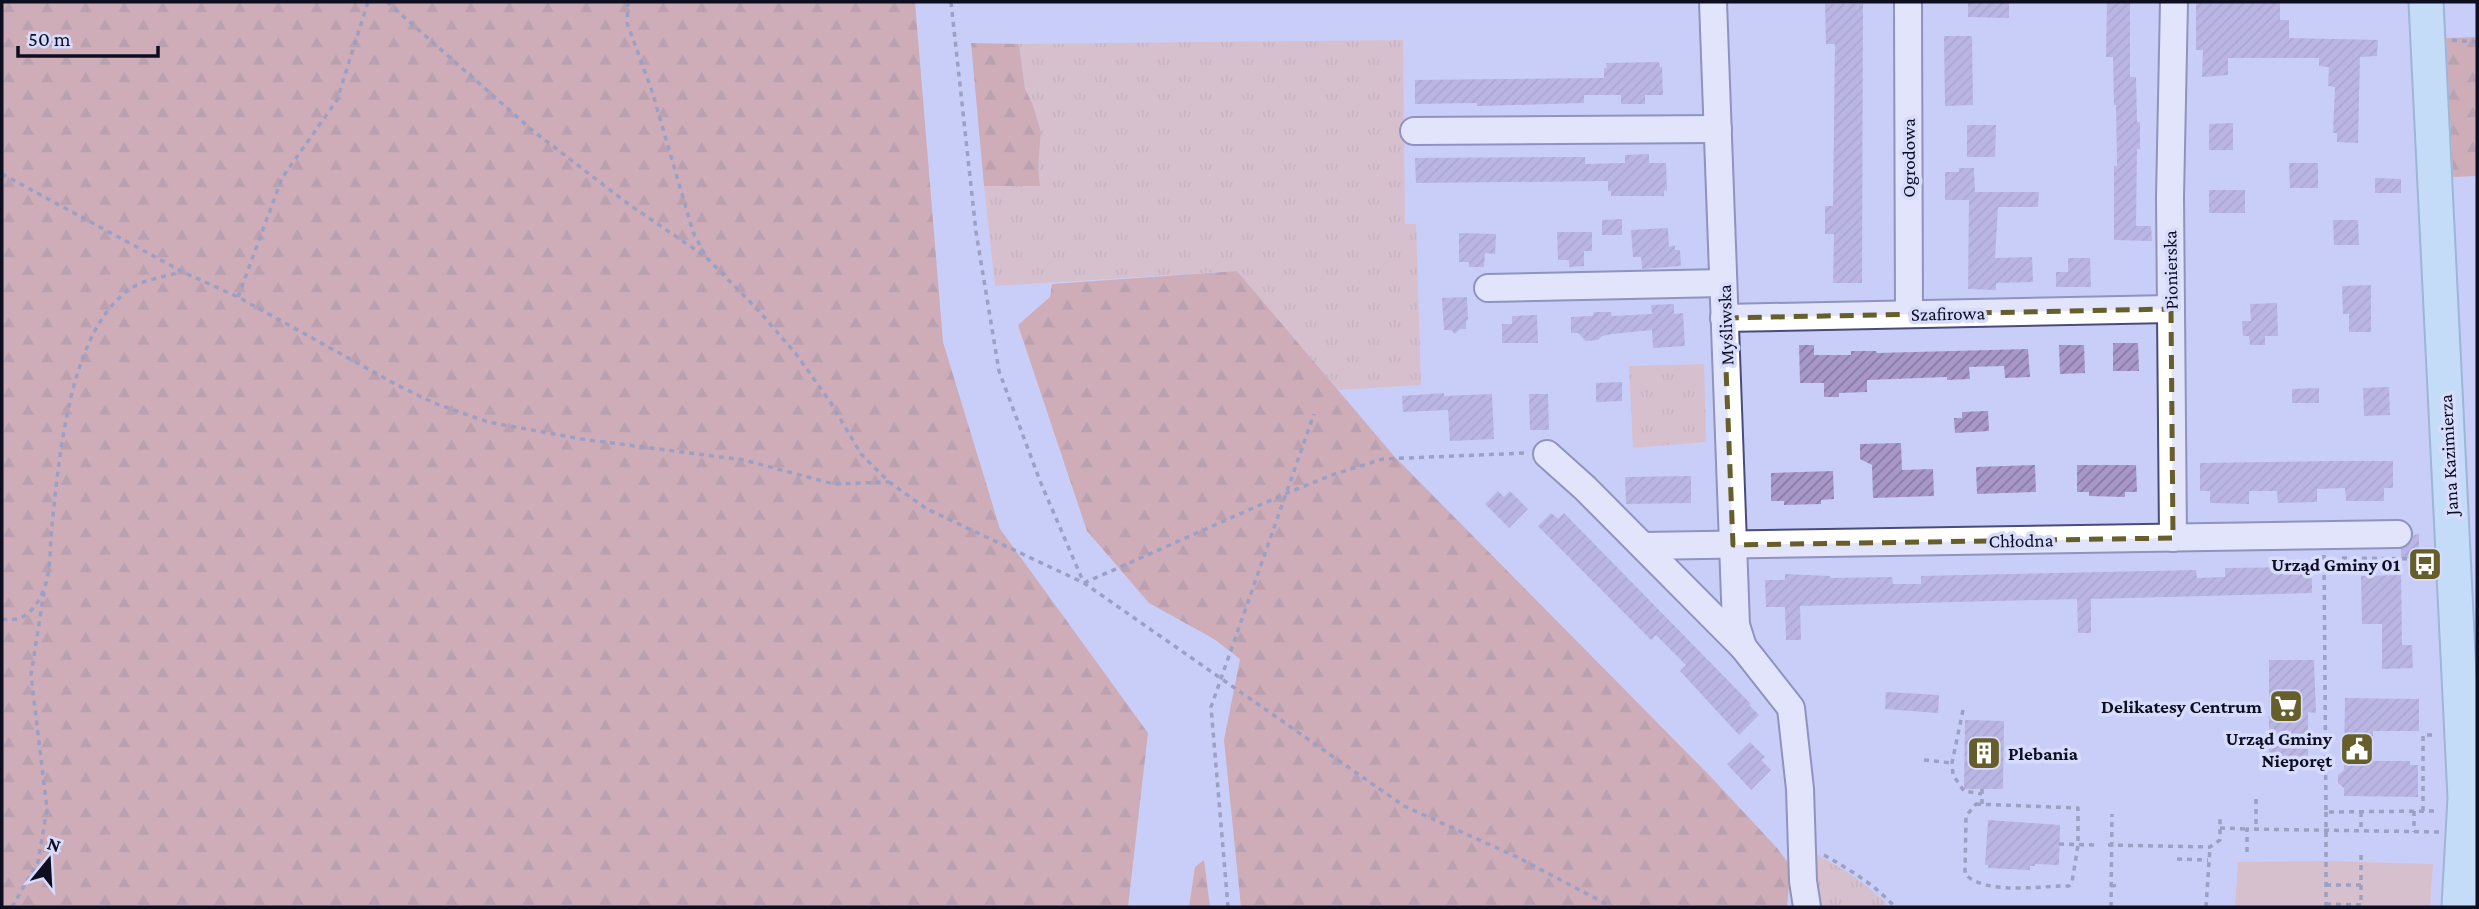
<svg xmlns="http://www.w3.org/2000/svg" width="2479" height="909" font-family="'Crimson Pro',serif">
<style>
.grass{fill:url(#grass-tufts)}
.forest{fill:url(#forest-firs)}
.park{fill:#e8af9b}
.building{fill:url(#building-hatch)}
.lines{fill:none;stroke-linecap:round;stroke-linejoin:round}
.minor-casing{stroke:#494c79;stroke-width:30}
.major-casing{stroke:#6998ad;stroke-width:37}
.path{stroke:#676987;stroke-width:3.5;stroke-dasharray:5 5;stroke-linecap:butt}
.minor{stroke:#fff;stroke-width:26}
.major{stroke:#c2eefb;stroke-width:33}
.marked{fill:none;stroke:#675f2b;stroke-width:5;stroke-dasharray:14 9;stroke-linejoin:round}
.labels{text-anchor:middle;stroke-width:7;stroke-linejoin:round;paint-order:stroke}
.street-label{font-size:19px;fill:#0e0e21;stroke:#d8dcfc}
.poi-label{font-size:19px;font-weight:bold;fill:#0e0e21;stroke:#d8dcfc;text-anchor:end}
</style>
<defs>
<pattern id="grass-tufts" width="24" height="20" patternUnits="userSpaceOnUse" patternTransform="scale(1.75)"><rect width="24" height="20" fill="#e8af9b"/><path d="M3 7l-1-3M5 7V3M7 7l1-3M15 17l-1-3M17 17v-4M19 17l1-3" fill="none" stroke="#c69585"/></pattern>
<pattern id="forest-firs" width="22" height="20" patternUnits="userSpaceOnUse" patternTransform="scale(1.75)"><rect width="22" height="20" fill="#d4866b"/><path d="M5 1l3.5 6h-7zM16 11l3.5 6h-7z" fill="#aa6c58"/></pattern>
<pattern id="building-hatch" width="6" height="6" patternUnits="userSpaceOnUse" patternTransform="scale(1.75)"><rect width="6" height="6" fill="#a898ca"/><path d="M-1 1l2-2M0 6l6-6M5 7l2-2" fill="none" stroke="#877aa4"/></pattern>
</defs>
<rect width="100%" height="100%" fill="#c9cef8"/>
<g class="grass">
<polygon points="1403,40 1405,224 1416,224 1421,385 1338,390 1237,271 995,286 984,186 1040,186 1038,167 1041,132 1033,105 1025,89 1019,44"/>
<polygon points="1704,364 1706,442 1633,448 1629,366"/>
<path d="M 1808,849 C 1837,866 1866,881 1889,907 L 1815,907 Z"/>
</g>
<g class="forest">
<polygon points="2,2 915,2 943,342 1000,529 1148,733 1128,907 2,907"/>
<polygon points="2477,37 2477,176 2453,177 2446,38"/>
<polygon points="971,43 1019,44 1025,89 1033,105 1041,132 1038,167 1040,186 984,186"/>
<polygon points="1237,271 1394,456 1711,777 1777,848 1791,867 1787,907 1241,907 1224,740 1240,659 1214,639 1149,603 1087,531 1018,325 1050,297 1052,284"/>
<polygon points="1204,860 1210,907 1189,907 1195,867"/>
</g>
<polygon class="park" points="2326,861 2433,864 2430,907 2235,907 2238,862"/>
<g class="building">
<polygon points="1968,2 2009,2 2009,18 1968,17"/>
<polygon points="2107,2 2130,2 2130,77 2136,77 2137,122 2140,122 2140,149 2137,149 2136,226 2151,226 2152,241 2114,240 2114,166 2117,166 2116,105 2114,105 2113,57 2106,57"/>
<polygon points="2196,2 2280,2 2280,20 2289,20 2289,38 2378,40 2377,56 2360,57 2358,143 2337,142 2337,133 2333,133 2335,87 2328,86 2329,67 2319,66 2319,58 2228,58 2228,75 2202,77 2203,50 2196,50"/>
<polygon points="1825,4 1863,4 1862,283 1833,283 1834,234 1825,234 1825,206 1833,206 1835,44 1826,44"/>
<polygon points="1944,36 1972,36 1973,105 1945,106"/>
<polygon points="1659,62 1660,67 1662,67 1663,95 1645,95 1645,104 1621,104 1621,95 1584,95 1584,103 1477,106 1477,103 1415,104 1415,80 1604,78 1604,68 1607,68 1606,63"/>
<polygon points="2233,123 2233,150 2209,150 2209,124"/>
<polygon points="1967,125 1996,125 1995,157 1967,157"/>
<polygon points="1649,154 1649,163 1666,163 1667,191 1664,190 1664,196 1611,196 1611,191 1608,191 1608,181 1416,183 1415,158 1585,157 1585,164 1625,163 1625,155"/>
<polygon points="2289,163 2318,163 2318,188 2290,188"/>
<polygon points="1959,168 1974,168 1975,192 2039,192 2038,207 1998,207 1995,258 2032,257 2033,282 1996,283 1996,290 1968,289 1969,200 1945,200 1945,172 1959,172"/>
<polygon points="2375,178 2401,179 2401,193 2375,193"/>
<rect x="2209" y="190" width="36" height="23"/>
<polygon points="1622,219 1622,235 1602,235 1602,220"/>
<polygon points="2333,220 2358,220 2359,245 2334,245"/>
<polygon points="1668,228 1669,247 1675,245 1675,250 1680,250 1681,266 1642,269 1641,257 1633,257 1631,230"/>
<polygon points="1557,232 1592,232 1592,251 1584,251 1584,266 1569,267 1569,260 1558,260"/>
<polygon points="1459,233 1496,234 1495,254 1485,253 1484,267 1469,267 1469,262 1459,262"/>
<polygon points="2068,258 2090,258 2091,287 2056,287 2056,272 2068,272"/>
<polygon points="2371,285 2371,332 2349,332 2349,314 2343,314 2342,286"/>
<polygon points="1467,297 1468,319 1466,322 1466,329 1460,329 1455,334 1451,330 1444,330 1442,298"/>
<polygon points="2277,303 2278,336 2265,336 2265,345 2250,345 2249,336 2243,336 2242,321 2251,321 2250,304"/>
<polygon points="1674,304 1674,314 1683,313 1685,346 1653,348 1652,330 1612,334 1602,336 1598,340 1586,341 1578,333 1571,333 1571,317 1592,316 1594,312 1611,312 1612,316 1652,314 1651,305"/>
<polygon points="1537,315 1538,343 1502,343 1502,324 1512,324 1512,316"/>
<polygon points="2113,343 2138,343 2139,371 2113,371"/>
<polygon points="1799,345 1814,345 1814,355 1851,355 1851,351 1876,351 1877,353 2028,349 2030,377 2005,378 2004,366 1969,367 1970,379 1947,380 1947,377 1867,380 1867,392 1839,393 1839,397 1824,397 1824,383 1800,383"/>
<polygon points="2059,345 2084,345 2085,373 2060,374"/>
<polygon points="1622,382 1622,401 1596,402 1596,383"/>
<polygon points="2389,387 2390,415 2364,416 2363,388"/>
<polygon points="2319,388 2319,403 2292,403 2292,389"/>
<polygon points="1444,393 1444,396 1492,394 1494,439 1450,441 1448,410 1403,412 1402,396"/>
<polygon points="1529,394 1548,394 1549,430 1530,430"/>
<polygon points="1988,411 1989,431 1955,433 1954,418 1962,418 1962,412"/>
<polygon points="1901,443 1902,470 1933,469 1934,496 1873,498 1872,465 1860,459 1860,444"/>
<polygon points="2336,461 2393,461 2393,488 2384,488 2384,501 2346,501 2345,488 2317,489 2317,502 2278,503 2277,491 2249,491 2249,504 2210,503 2210,491 2200,491 2200,463"/>
<polygon points="2035,465 2036,492 1977,494 1976,467"/>
<polygon points="2077,465 2136,465 2137,492 2125,492 2125,497 2089,496 2089,492 2077,492"/>
<polygon points="1833,471 1834,499 1821,500 1821,504 1784,505 1784,501 1771,501 1771,473"/>
<polygon points="1691,476 1691,503 1626,504 1625,477"/>
<polygon points="1498,491 1504,497 1510,491 1528,509 1509,528 1485,504"/>
<polygon points="1551,513 1558,519 1564,513 1751,704 1749,705 1759,715 1739,735 1680,671 1686,665 1656,635 1651,640 1538,526"/>
<polygon points="2419,534 2419,558 2401,558 2401,549 2411,542 2414,535"/>
<polygon points="2303,567 2303,575 2312,575 2312,593 2091,599 2091,633 2078,633 2077,599 1800,606 1801,640 1786,640 1785,607 1766,607 1765,580 1785,580 1785,574 1830,576 1830,578 1892,577 1893,584 1921,584 1921,576 2196,570 2197,578 2225,577 2225,568"/>
<polygon points="2401,575 2402,645 2412,645 2413,668 2382,669 2382,624 2362,624 2361,576"/>
<polygon points="2269,660 2314,660 2316,713 2308,712 2308,763 2269,763"/>
<polygon points="1886,692 1939,695 1938,713 1885,709"/>
<polygon points="2345,698 2419,699 2419,731 2373,731 2373,761 2410,761 2410,765 2418,765 2418,797 2344,796 2344,788 2338,783 2338,775 2344,770"/>
<polygon points="1965,720 2004,721 2003,789 1964,789"/>
<polygon points="1750,742 1765,757 1761,760 1771,770 1751,790 1727,764"/>
<polygon points="1988,820 2060,825 2059,865 2035,864 2035,866 2030,866 2030,870 1988,868 1988,865 1985,865"/>
</g>
<g class="lines">
<g class="minor-casing">
<g id="minor">
<polyline points="1713,2 1736,625 1743,647"/>
<polyline points="1908,2 1909,314"/>
<polyline points="1414,131 1718,129"/>
<polyline points="1488,288 1723,283"/>
<polyline points="1724,318 2171,309"/>
<polyline points="1547,454 1585,488 1743,647 1791,708 1800,789 1803,881 1807,907"/>
<polyline points="2173,538 2170,197 2174,2"/>
<polyline points="1643,546 2398,534"/>
</g>
</g>
<g class="major-casing">
<polyline id="major" points="2426,2 2465,798 2459,907"/>
</g>
<g class="path">
<polyline points="387,2 532,130 627,203 706,257 758,310 796,354 831,403 861,454 889,482 927,509 1084,583 1404,806 1517,857 1612,907"/>
<polyline points="628,2 627,23 652,91 693,232 705,255"/>
<polyline points="951,2 976,232 999,371 1040,481 1083,581"/>
<polyline points="2452,40 2477,42"/>
<polyline points="2,174 183,272 238,297 397,385 434,403 488,422 581,439 744,460 834,484 889,482"/>
<polyline points="238,297 282,178 337,100 368,2"/>
<polyline points="2324,555 2326,812 2439,811"/>
<polyline points="2342,558 2426,559"/>
<polyline points="1084,583 1287,493 1332,475 1383,459 1526,453"/>
<path d="M 2,619 C 24,623 36,609 44,589 C 51,571 50,545 52,525 C 59,459 69,336 126,292 C 140,280 163,277 181,272"/>
<polyline points="1963,710 1952,763 1953,775 1964,791 1982,794"/>
<polyline points="1924,760 1952,763"/>
<polyline points="2256,799 2256,829"/>
<path d="M 1976,804 L 2078,808 L 2078,845 L 2072,882 L 2069,886 L 2061,886 C 2034,887 1984,894 1965,874 L 1966,816 Z"/>
<polyline points="1982,804 1982,789"/>
<polyline points="2414,811 2414,832"/>
<polyline points="2423,811 2423,735 2436,735"/>
<polyline points="2326,812 2326,907"/>
<polyline points="2361,812 2361,831"/>
<polyline points="2220,828 2247,829"/>
<polyline points="2059,844 2098,845"/>
<polyline points="2108,845 2210,847 2220,840 2220,816"/>
<polyline points="2247,852 2247,829 2439,832"/>
<path d="M 1824,855 C 1850,870 1874,884 1895,907"/>
<polyline points="2177,859 2208,860"/>
<polyline points="2326,885 2361,885"/>
<polyline points="2111,886 2119,885"/>
<polyline points="2326,904 2361,905 2361,854"/>
<polyline points="12,907 38,862 47,809 31,675 44,592"/>
<polyline points="1228,907 1211,707 1314,414"/>
<polyline points="2111,907 2112,814"/>
<polyline points="2206,907 2210,847"/>
</g>
<use href="#minor" class="minor"/>
<use href="#major" class="major"/>
</g>
<path d="M0 0H2479V909H0ZM 2171,309 L 2173,538 L 1733,545 L 1724,318 Z" fill="#c9cef8" fill-opacity=".55" fill-rule="evenodd"/>
<path class="marked" d="M 2171,309 L 2173,538 L 1733,545 L 1724,318 Z"/>
<defs>
<g id="bus-square" transform="scale(1.75)"><rect x="-9" y="-9" width="18" height="18" rx="4" fill="#675f2b" stroke="#d8dcfc"/><path d="M-5-6H5V4H4V6H2V4H-2V6H-4V4H-5ZM-3.5-4V0h7V-4ZM-3.5 1.2v1.5H-2V1.2ZM2 1.2v1.5H3.5V1.2Z" fill="#fff"/></g>
<g id="supermarket-square" transform="scale(1.75)"><rect x="-9" y="-9" width="18" height="18" rx="4" fill="#675f2b" stroke="#d8dcfc"/><path d="M-6-5.5h2.5l.6 2H6L4.5 2H-2.5L-4.4-4H-6ZM-1.5 3.2a1.3 1.3 0 1 0 .1 0ZM3 3.2a1.3 1.3 0 1 0 .1 0Z" fill="#fff"/></g>
<g id="civic-square" transform="scale(1.75)"><rect x="-9" y="-9" width="18" height="18" rx="4" fill="#675f2b" stroke="#d8dcfc"/><path d="M-.6-6.5H3V-4.5H.6V-3L4-1V1h2V6H-6V1h2V-1L-.6-3ZM-1.2 2.5V6h2.4V2.5Z" fill="#fff"/></g>
<g id="building-square" transform="scale(1.75)"><rect x="-9" y="-9" width="18" height="18" rx="4" fill="#675f2b" stroke="#d8dcfc"/><path d="M-4-6H4V6H1V3H-1V6H-4ZM-2.5-4.3h1.7v1.8h-1.7ZM.8-4.3h1.7v1.8H.8ZM-2.5-1h1.7V.8h-1.7ZM.8-1h1.7V.8H.8Z" fill="#fff"/></g>
</defs>
<g fill-rule="evenodd">
<use href="#bus-square" x="2425" y="564"/>
<use href="#supermarket-square" x="2286" y="706"/>
<use href="#civic-square" x="2357" y="749"/>
<use href="#building-square" x="1984" y="753"/>
</g>
<g class="labels">
<g class="street-label">
<text transform="translate(1908 158) rotate(-90)" y="7">Ogrodowa</text>
<text transform="translate(2170 270) rotate(-91)" y="7">Pionierska</text>
<text transform="translate(1948 313) rotate(-1)" y="7">Szafirowa</text>
<text transform="translate(1725 325) rotate(-92)" y="7">Myśliwska</text>
<text transform="translate(2448 455) rotate(-93)" y="7">Jana Kazimierza</text>
<text transform="translate(2021 540) rotate(-1)" y="7">Chłodna</text>
</g>
<g class="poi-label">
<text x="2400" y="571">Urząd Gminy 01</text>
<text x="2262" y="713">Delikatesy Centrum</text>
<text x="2332" y="745">Urząd Gminy<tspan x="2332" dy="22">Nieporęt</tspan></text>
<text x="2008" y="760" text-anchor="start">Plebania</text>
</g>
</g>
<rect width="2479" height="909" fill="none" stroke="#0e0e21" stroke-width="7"/>
<g transform="translate(49 860) rotate(18)" stroke="#d8dcfc" stroke-width="5" paint-order="stroke">
<path d="M0-5L12 26L0 18L-12 26Z" fill="#0e0e21"/>
<text y="-10" font-size="19" font-weight="bold" text-anchor="middle" fill="#0e0e21">N</text>
</g>
<path d="M18 46v10h140v-10" fill="none" stroke="#0e0e21" stroke-width="3.5"/>
<text x="28" y="46" font-size="21" fill="#0e0e21" stroke="#d8dcfc" stroke-width="5" paint-order="stroke">50 m</text>
</svg>
